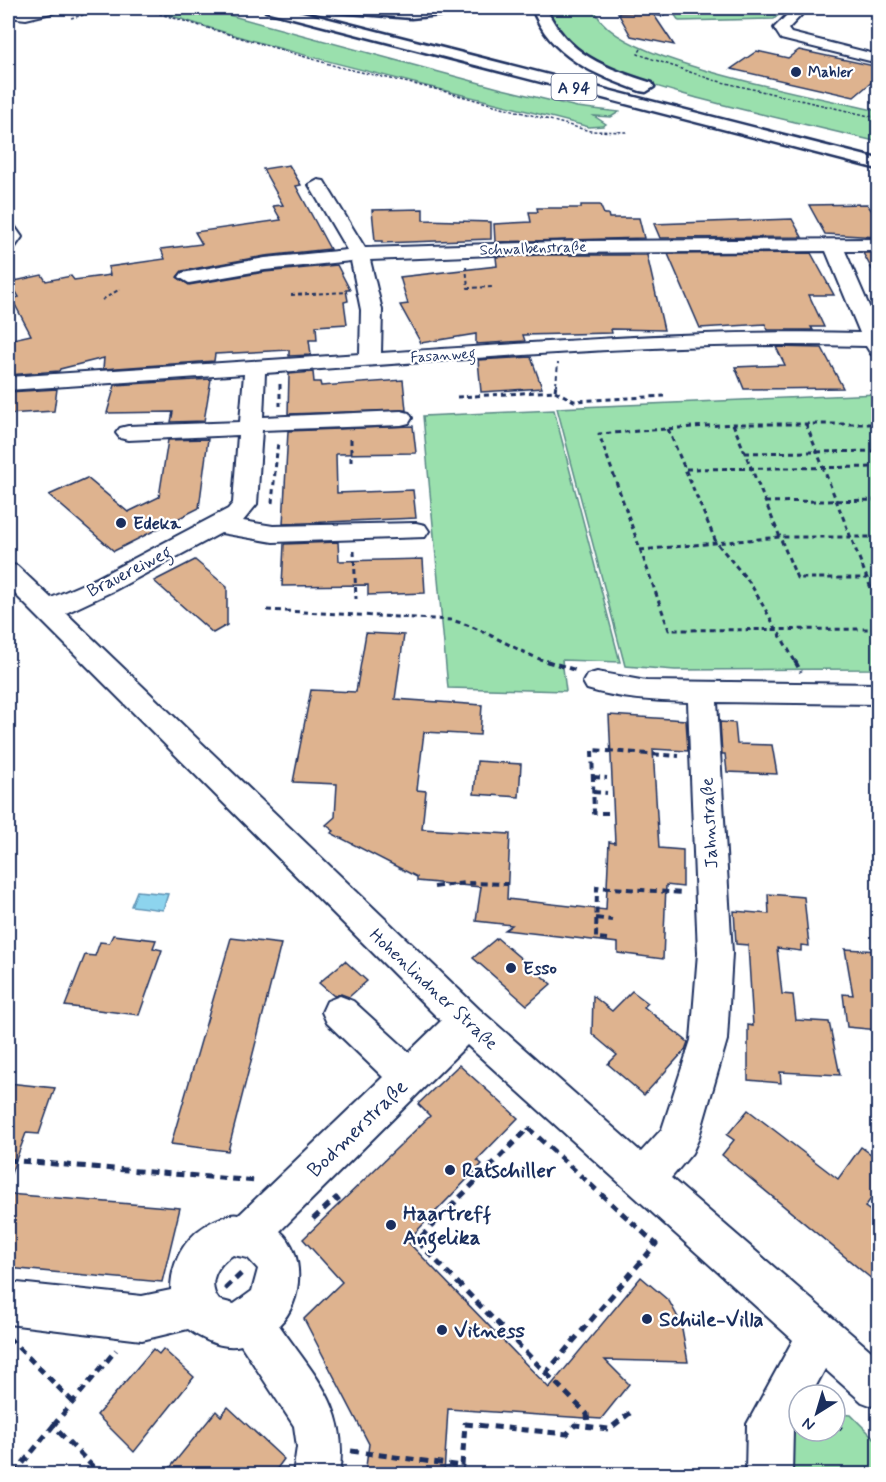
<svg xmlns="http://www.w3.org/2000/svg" width="886" height="1482" font-family="Mynerve,sans-serif">
<style>
.green{fill:#9ae0ad;stroke:#5a8886;stroke-width:1.5}
.water{fill:#8dd4ee;stroke:#5f92b4;stroke-width:1.5}
.building{fill:#deb38f;stroke:#1b2f5e;stroke-width:1.5}
.lines{fill:none;stroke-linecap:round;stroke-linejoin:round}
.minor-casing{stroke:#1b2f5e;stroke-width:4}
.highway-casing{stroke:#1b2f5e;stroke-width:5}
.path-far4{stroke:#1b2f5e;stroke-width:1.5;stroke-dasharray:3 2;stroke-linecap:butt}
.path-far3{stroke:#1b2f5e;stroke-width:2;stroke-dasharray:4 3;stroke-linecap:butt}
.path-far2{stroke:#1b2f5e;stroke-width:3;stroke-dasharray:5 4;stroke-linecap:butt}
.path-far1{stroke:#1b2f5e;stroke-width:4;stroke-dasharray:7 4.5;stroke-linecap:butt}
.path{stroke:#1b2f5e;stroke-width:5;stroke-dasharray:8 6;stroke-linecap:butt}
.minor{fill:#fff;fill-rule:evenodd}
.highway{fill:#fff;fill-rule:evenodd}
.poi-dot{fill:#1b2f5e;stroke:#fff;stroke-width:2}
.labels{text-anchor:middle;stroke-width:4.5;stroke-linejoin:round;paint-order:stroke}
.far-poi-label{font-size:15px;font-weight:bold;fill:#1b2f5e;stroke:#fff;text-anchor:start}
.far-street-label{font-size:15px;fill:#1b2f5e;stroke:#fff}
.shield{fill:#fff;stroke:#5f6d8e;stroke-width:1.5}
.shield-label{font-size:16px;font-weight:bold;fill:#1b2f5e}
.poi-label{font-size:18px;font-weight:bold;fill:#1b2f5e;stroke:#fff;text-anchor:start}
.street-label{font-size:18px;fill:#1b2f5e;stroke:#fff}
.near-street-label{font-size:21px;fill:#1b2f5e;stroke:#fff}
.near-poi-label{font-size:21px;font-weight:bold;fill:#1b2f5e;stroke:#fff;text-anchor:start}
</style>
<rect width="100%" height="100%" fill="#fff"/>
<filter id="ink" filterUnits="userSpaceOnUse"><feTurbulence type="fractalNoise" baseFrequency=".0167" numOctaves="2"/><feDisplacementMap in="SourceGraphic" scale="12" xChannelSelector="R" yChannelSelector="G"/><feConvolveMatrix kernelMatrix="1 2 1 2 8 2 1 2 1" color-interpolation-filters="sRGB"/></filter>
<g filter="url(#ink)">
<g class="green">
<path d="M 148,8 L 203,8 L 502,89 L 577,107 L 619,112 L 611,117 L 594,116 L 606,124 L 603,126 L 589,127 C 442,88 292,57 148,8 Z"/>
<path d="M 547,8 L 593,8 C 596,13 599,19 603,23 C 638,65 820,97 878,111 L 878,142 C 818,127 757,114 697,98 C 659,87 619,77 586,56 C 567,44 554,29 547,8 Z"/>
<polygon points="670,8 786,8 774,19 679,21"/>
<polygon points="878,394 878,669 675,670 625,666 557,408"/>
<polygon points="554,410 620,662 562,660 566,691 448,688 423,416"/>
<polygon points="835,1414 851,1415 878,1442 878,1474 786,1474 777,1443 799,1420 799,1431 835,1431"/>
</g>
<polygon class="water" points="137,891 168,894 163,910 131,906"/>
<g class="building">
<polygon points="652,12 674,45 631,36 618,13"/>
<polygon points="799,50 879,67 879,76 854,97 731,69 757,51 788,58"/>
<polygon points="289,165 301,185 296,186 330,249 265,256 182,271 177,277 189,285 265,272 337,265 350,290 346,290 348,301 344,302 347,324 316,326 317,340 309,340 311,355 289,356 289,350 215,354 214,361 103,369 104,358 60,369 59,371 8,375 8,340 31,335 12,299 19,297 10,282 42,275 46,281 71,276 74,280 110,275 108,267 165,259 161,249 202,244 195,232 281,220 273,206 283,205 263,169"/>
<polygon points="867,204 872,211 879,211 879,237 825,234 809,205"/>
<polygon points="581,205 600,205 604,214 608,214 609,218 639,218 644,238 495,242 494,224 531,222 529,212 538,212 537,208 581,208"/>
<polygon points="423,209 423,220 491,222 491,239 382,243 382,241 375,241 372,210"/>
<polygon points="792,219 802,237 660,238 654,224"/>
<polygon points="811,253 834,295 809,295 824,327 811,327 813,330 768,330 765,324 700,328 668,254"/>
<polygon points="863,253 879,253 879,282"/>
<polygon points="540,255 647,255 664,330 611,329 612,333 523,335 525,341 476,344 476,334 421,343 400,305 408,304 400,277 497,266 496,257"/>
<polygon points="776,347 822,348 843,388 744,389 735,367 785,365"/>
<polygon points="531,357 542,388 481,392 478,360"/>
<polygon points="313,372 314,382 320,382 321,386 403,380 406,410 288,414 289,374"/>
<polygon points="211,379 204,421 171,422 173,412 107,413 115,385"/>
<polygon points="57,389 54,411 8,414 8,392"/>
<polygon points="413,426 416,453 336,454 337,493 413,490 416,518 283,524 288,431"/>
<polygon points="208,439 199,508 114,551 49,495 87,478 128,512 159,497 168,440"/>
<polygon points="338,542 339,561 423,559 425,593 368,595 368,585 282,586 284,544"/>
<polygon points="195,560 227,587 227,625 213,633 154,581"/>
<polygon points="366,633 404,635 395,699 482,705 480,735 424,732 417,790 426,791 422,829 510,834 507,899 606,910 609,842 615,843 609,715 686,720 688,751 653,749 659,848 683,850 683,887 666,885 663,959 618,953 618,943 505,930 512,925 476,921 481,887 417,881 417,877 331,833 334,831 326,825 335,817 337,784 293,782 311,690 356,692"/>
<polygon points="720,722 735,723 737,744 772,745 777,774 727,772 725,754 722,754"/>
<polygon points="477,761 521,764 519,797 474,794"/>
<polygon points="768,894 804,897 809,946 801,945 801,951 777,948 782,994 793,995 796,1020 829,1022 840,1075 780,1072 781,1083 748,1080 748,1025 753,1026 748,945 736,944 734,911 769,914"/>
<polygon points="113,935 156,940 153,948 162,950 139,1015 65,1006 85,955 95,956 100,942 109,943"/>
<polygon points="231,938 281,944 228,1151 171,1144"/>
<polygon points="497,938 551,984 527,1005 473,958"/>
<polygon points="845,949 879,951 879,1030 847,1027 843,994 853,995"/>
<polygon points="345,961 367,981 349,997 341,994 334,996 319,983"/>
<polygon points="632,991 648,1003 644,1007 688,1042 685,1050 644,1095 608,1064 617,1055 592,1034 593,996 612,1011"/>
<polygon points="459,1065 518,1118 477,1160 482,1164 407,1241 549,1388 641,1277 669,1301 681,1323 688,1362 605,1360 629,1384 601,1419 448,1409 444,1474 365,1474 369,1444 304,1319 342,1282 303,1239 430,1116 418,1104"/>
<polygon points="8,1083 55,1088 39,1134 26,1133 10,1176 8,1175"/>
<polygon points="748,1110 838,1179 861,1147 879,1160 879,1187 865,1207 879,1217 879,1285 722,1155 734,1140 727,1135"/>
<polygon points="8,1194 180,1208 162,1282 8,1268"/>
<polygon points="153,1349 159,1354 163,1349 194,1377 134,1452 97,1415"/>
<polygon points="228,1407 284,1459 273,1474 165,1474 216,1411 221,1416"/>
</g>
<g class="lines">
<g class="minor-casing">
<g id="minor">
<polygon points="40,8 62,8 60,11 26,19 8,17 8,9 26,11"/>
<polygon points="653,8 665,8 668,11 661,15 656,14"/>
<polygon points="794,8 808,8 788,29 791,33 878,55 878,63 781,39 774,28"/>
<path d="M 318,180 L 324,181 L 365,248 L 589,241 L 878,239 L 878,251 L 845,251 L 878,327 L 878,356 L 871,354 L 866,346 C 665,340 465,360 265,373 L 263,417 L 401,411 L 409,413 L 412,418 L 409,423 L 401,425 L 262,430 L 257,504 L 243,521 L 273,526 L 416,523 L 425,525 L 429,531 L 425,537 L 273,542 L 221,533 L 115,590 L 66,613 L 479,1009 L 641,1152 L 662,1129 L 691,1040 L 698,953 L 688,702 C 653,701 620,699 587,689 L 583,682 L 587,675 L 597,672 L 646,681 L 878,684 L 878,704 L 717,702 L 732,953 L 727,1040 L 698,1140 L 692,1153 L 671,1178 L 878,1357 L 878,1408 L 862,1402 L 825,1369 L 811,1395 L 799,1395 L 799,1416 L 793,1428 L 792,1474 L 746,1474 L 747,1424 L 793,1340 L 467,1045 L 280,1231 C 306,1253 303,1302 279,1325 C 314,1376 350,1408 339,1474 L 293,1474 L 297,1447 L 294,1426 L 241,1345 C 224,1350 201,1339 188,1329 L 142,1340 L 8,1324 L 8,1282 L 142,1296 L 171,1290 C 171,1259 188,1232 216,1220 C 224,1217 231,1213 239,1215 L 383,1077 L 327,1023 L 322,1012 L 327,1001 L 340,996 L 353,1001 L 409,1052 L 441,1021 L 8,587 L 8,564 L 17,566 L 51,598 L 97,578 L 228,509 L 233,503 L 238,435 L 128,440 L 120,438 L 116,433 L 120,428 L 128,426 L 240,422 L 244,374 L 8,390 L 8,377 L 360,354 L 361,310 L 351,261 L 265,270 L 189,283 L 179,277 L 182,273 L 265,258 L 347,250 L 309,185 ZM 826,251 L 860,333 C 700,329 541,343 381,353 L 382,310 L 370,260 L 540,253 ZM 233,1255 L 248,1258 L 258,1269 L 252,1291 L 234,1304 L 219,1300 C 206,1284 217,1264 233,1255 Z"/>
<polygon points="8,225 15,227 22,237 15,247 8,249"/>
</g>
</g>
<g class="highway-casing">
<g id="highway">
<polygon points="264,8 286,8 878,159 878,169 266,11"/>
<polygon points="330,8 477,8 470,12 411,18 337,12"/>
<path d="M 532,8 L 546,8 C 567,55 606,68 652,83 L 654,87 L 646,92 L 640,91 C 594,74 550,57 532,8 Z"/>
</g>
</g>
<g class="path-far4">
<polyline points="140,8 339,67 439,90 590,131 628,132"/>
<polyline points="71,18 113,8"/>
<polyline points="641,49 638,54 713,80 878,118"/>
</g>
<g class="path-far3">
<polyline points="466,266 468,288 494,287"/>
<polyline points="291,295 347,292"/>
<polyline points="102,300 120,289"/>
<polyline points="556,385 558,363"/>
</g>
<g class="path-far2">
<polyline points="280,384 280,406"/>
<polyline points="555,391 574,401 664,396"/>
<polyline points="457,397 555,391 556,383"/>
<polyline points="733,424 797,578 867,578"/>
<polyline points="806,424 878,606"/>
<polyline points="668,429 716,542 750,583 796,663"/>
<polyline points="878,429 875,424 733,424 599,434 669,630 878,629"/>
<polyline points="351,439 351,464"/>
<polyline points="745,453 878,451"/>
<polyline points="686,469 878,467"/>
<polyline points="765,502 878,500"/>
<polyline points="272,503 278,441"/>
<polyline points="640,550 780,537 878,537"/>
<polyline points="354,551 356,599"/>
<path d="M 267,610 L 451,620 C 487,629 516,652 551,663"/>
</g>
<g class="path-far1">
<polyline points="546,661 575,670"/>
<polyline points="795,661 801,672"/>
<polyline points="593,777 607,778"/>
<polyline points="593,792 607,793"/>
<polyline points="608,813 594,813 592,750 679,756"/>
<polyline points="434,887 465,883 508,884"/>
<polyline points="596,918 612,920"/>
<polyline points="607,939 596,938 597,887 684,893"/>
</g>
<g class="path">
<polygon points="528,1128 656,1244 546,1373 417,1241"/>
<polyline points="8,1160 256,1181"/>
<polyline points="313,1219 336,1198 340,1203"/>
<polyline points="412,1236 417,1241"/>
<polyline points="225,1289 244,1271"/>
<polyline points="8,1337 73,1402"/>
<polyline points="546,1373 587,1414 588,1426"/>
<polyline points="835,1424 844,1431"/>
<polyline points="53,1426 116,1350"/>
<polyline points="351,1451 462,1466 465,1424 567,1434 575,1425 609,1429 630,1413"/>
<polyline points="14,1474 53,1426 100,1474"/>
</g>
<use href="#minor" class="minor"/>
<use href="#highway" class="highway"/>
</g>
</g>
<g class="poi-dot">
<circle cx="796" cy="72" r="6"/>
<circle cx="121" cy="523" r="6"/>
<circle cx="511" cy="968" r="6"/>
<circle cx="450" cy="1170" r="6"/>
<circle cx="391" cy="1225" r="6"/>
<circle cx="647" cy="1319" r="6"/>
<circle cx="442" cy="1330" r="6"/>
</g>
<g class="labels">
<g class="far-poi-label">
<text x="808" y="77">Mahler</text>
</g>
<g class="far-street-label">
<text transform="translate(533 248) rotate(-2)" y="5">Schwalbenstraße</text>
<text transform="translate(443 355) rotate(-4)" y="5">Fasanweg</text>
</g>
<rect class="shield" x="551.5" y="74" width="45" height="26" rx="4.5"/>
<g class="shield-label">
<text x="574" y="93">A 94</text>
</g>
<g class="poi-label">
<text x="133" y="529">Edeka</text>
<text x="523" y="974">Esso</text>
</g>
<g class="street-label">
<text transform="translate(129 571) rotate(-27)" y="6">Brauereiweg</text>
<text transform="translate(709 823) rotate(-93)" y="6">Jahnstraße</text>
<text transform="translate(434 989) rotate(43)" y="6">Hohenlindner Straße</text>
</g>
<g class="near-street-label">
<text transform="translate(357 1128) rotate(-44)" y="7">Bodmerstraße</text>
</g>
<g class="near-poi-label">
<text x="462" y="1177">Ratschiller</text>
<text x="403" y="1220">Haartreff<tspan x="403" dy="24">Angelika</tspan></text>
<text x="659" y="1326">Schüle-Villa</text>
<text x="454" y="1337">Vitness</text>
</g>
</g>
<rect width="886" height="1482" fill="none" stroke="#fff" stroke-width="30"/>
<rect x="15" y="15" width="856" height="1452" fill="none" stroke="#1b2f5e" stroke-width="2" filter="url(#ink)"/>
<g transform="translate(817 1413) rotate(217)"><circle r="28" fill="#ffffff" stroke="#a4acbf" stroke-width="1.5"/>
<path d="M0-4.5L10 22L0 15L-10 22Z" fill="#1b2f5e"/>
<text y="-9" font-size="16" font-weight="bold" text-anchor="middle" fill="#1b2f5e">N</text>
</g>
</svg>
